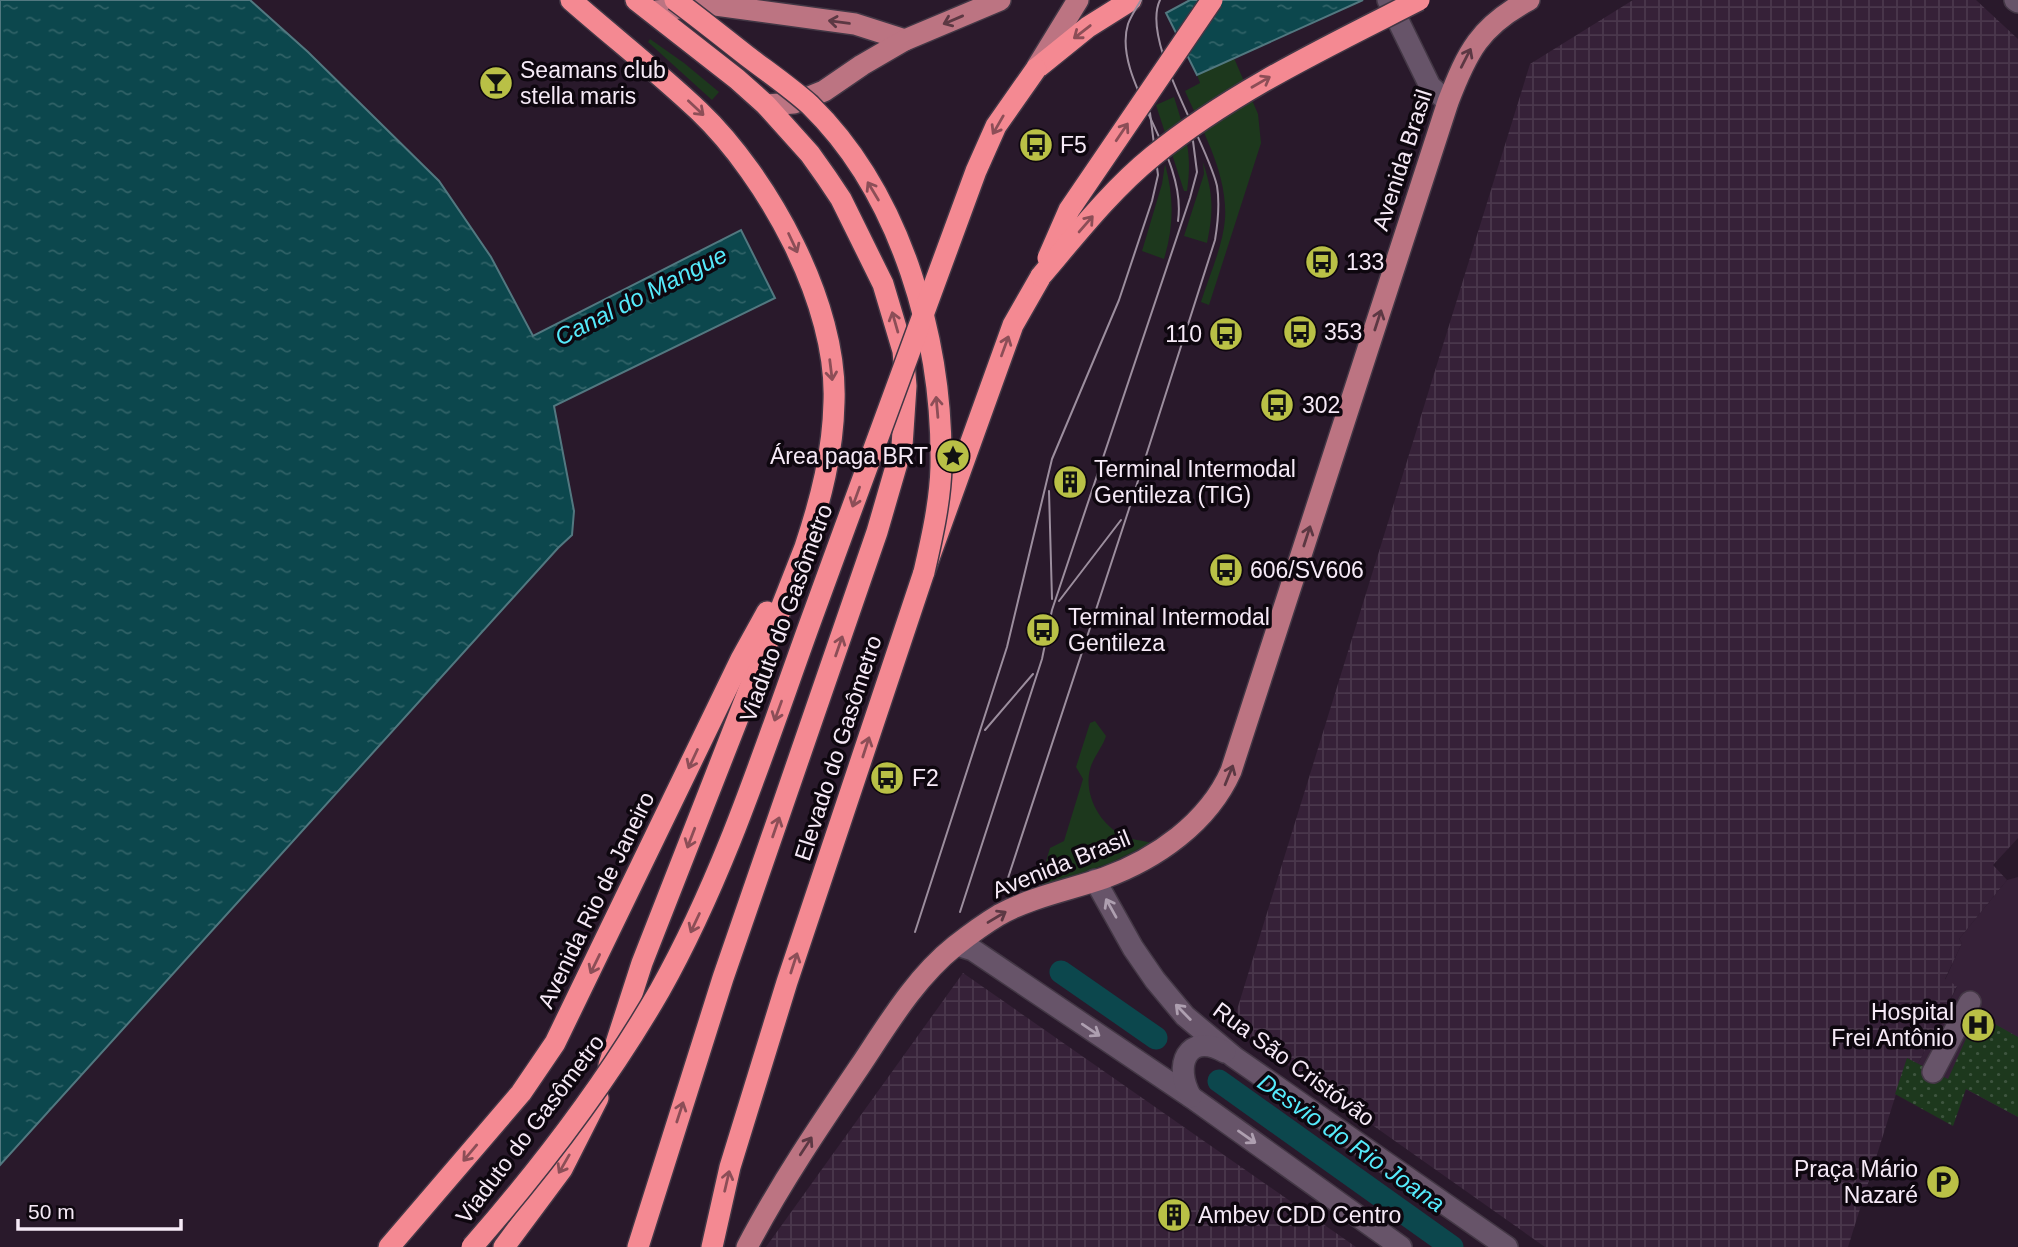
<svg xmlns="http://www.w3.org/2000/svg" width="2018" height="1247" font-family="Arial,sans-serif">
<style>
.built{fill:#362138}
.industrial{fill:url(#industrial-grid)}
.grass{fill:#1d381d}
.garden{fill:url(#garden-dots)}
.water{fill:url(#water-ripples);stroke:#527880;stroke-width:2}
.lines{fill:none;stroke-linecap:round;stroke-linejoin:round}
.canal{stroke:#0c474d;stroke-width:23}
.minor-casing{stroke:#433745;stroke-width:24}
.major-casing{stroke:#433745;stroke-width:24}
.highway-casing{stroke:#433745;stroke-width:24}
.minor{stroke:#675469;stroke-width:21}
.major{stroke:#bc7482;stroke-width:21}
.highway{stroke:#f48992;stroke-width:21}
.tram{stroke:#9c8e9e;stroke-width:2}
.highway-bridge-casing{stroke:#433745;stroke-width:24;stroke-linecap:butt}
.highway-bridge{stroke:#f48992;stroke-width:21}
.oneway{stroke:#5c3843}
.oneway2{stroke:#8c4e57}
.oneway3{stroke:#ae9fb0}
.labels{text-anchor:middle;stroke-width:7;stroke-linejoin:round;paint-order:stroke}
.poi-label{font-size:23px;fill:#f6eaf7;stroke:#0e070f;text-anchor:start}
.street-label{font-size:23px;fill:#f6eaf7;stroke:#0e070f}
.water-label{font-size:24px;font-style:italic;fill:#55eafb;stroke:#0e070f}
</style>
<defs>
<pattern id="industrial-grid" width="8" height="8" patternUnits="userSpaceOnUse" patternTransform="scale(1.75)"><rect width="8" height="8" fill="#362138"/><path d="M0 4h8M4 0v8" fill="none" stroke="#4a374c"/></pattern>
<pattern id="garden-dots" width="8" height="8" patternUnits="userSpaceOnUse" patternTransform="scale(1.75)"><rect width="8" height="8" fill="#1d381d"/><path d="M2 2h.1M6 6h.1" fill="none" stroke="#3e553f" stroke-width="1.8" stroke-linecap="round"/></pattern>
<pattern id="water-ripples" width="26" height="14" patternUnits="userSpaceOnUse" patternTransform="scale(1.75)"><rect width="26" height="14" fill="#0c474d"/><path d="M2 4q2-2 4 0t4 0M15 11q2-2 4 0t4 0" fill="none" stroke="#306267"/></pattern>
</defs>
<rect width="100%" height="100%" fill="#29192b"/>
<polygon class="built" points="2018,877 2018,1117 1918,1064 1957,987 1945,980 1962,943 1959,939 2007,880"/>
<g class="industrial">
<polygon points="1633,0 1976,0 2018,39 2018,838 1993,865 2007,880 1959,939 1962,943 1945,979 1957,986 1918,1064 1907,1059 1848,1247 1545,1247 1232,1026 1530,64"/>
<polygon points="963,973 1356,1247 766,1247"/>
</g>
<g class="grass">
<polygon points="650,39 684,63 719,92 712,100 648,42"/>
<path d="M 1234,58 L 1258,114 L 1261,143 L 1209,305 L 1201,302 C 1209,276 1223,246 1225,219 C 1228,174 1202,130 1185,91 L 1200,83 L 1197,75 Z"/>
<path d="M 1174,97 C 1185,133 1193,152 1187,191 L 1184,191 L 1156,105 Z"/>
<path d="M 1203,162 C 1213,193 1214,211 1207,243 L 1184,236 L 1204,174 Z"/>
<path d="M 1165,164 C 1174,197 1174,226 1164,259 L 1142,251 L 1162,184 Z"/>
<path d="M 1095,721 L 1106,736 C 1103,746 1095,755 1091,766 C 1082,792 1099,825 1124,836 C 1132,840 1142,840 1151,843 L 1110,863 L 1043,886 L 1040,882 L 1050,848 L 1064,841 L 1083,779 L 1076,767 L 1090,723 Z"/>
</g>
<polygon class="garden" points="1977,1014 2018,1037 2018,1117 1966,1089 1953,1126 1895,1094 1907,1058 1948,1079"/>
<g class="water">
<polygon points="0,0 250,0 308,52 439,181 491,257 533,336 741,230 775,298 554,406 574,511 572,535 558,548 0,1165"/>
<polygon points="1190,0 1363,0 1197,75 1166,13"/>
</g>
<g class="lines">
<g class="canal">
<polyline points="1061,972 1156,1038"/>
<polyline points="1219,1081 1452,1247"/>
</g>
<g class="minor-casing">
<g id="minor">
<polyline points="1388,0 1430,86 1448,102"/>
<polyline points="2015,0 2018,2"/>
<polyline points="1095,880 1133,948 1155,980 1185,1016 1234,1057 1507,1247"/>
<polyline points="957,945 973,950 1191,1097 1401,1247"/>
<polyline points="1933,1072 1970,1002"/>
<path d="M 1191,1097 C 1173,1066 1187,1031 1225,1052"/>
</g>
</g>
<g class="major-casing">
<g id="major">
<polyline points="657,11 708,4 855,24 905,40"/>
<polyline points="1037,67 1078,0"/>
<polyline points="766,105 794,103 824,91 862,65 905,40 1000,0"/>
<path d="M 747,1247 C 780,1184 820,1125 860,1066 C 888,1024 915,978 955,946 C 969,935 984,924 999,915 C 1031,897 1069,890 1104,878 C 1156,859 1208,823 1231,771 L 1448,102 C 1467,52 1480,26 1529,0"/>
</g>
</g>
<g class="highway-casing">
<g id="highway">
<path d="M 571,0 C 613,37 658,72 699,111 C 768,177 838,304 834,402 C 833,452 821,499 805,547 L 642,963 L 609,1065"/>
<polyline points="636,0 737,79 766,105 810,154 827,178 841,199 883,284 903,351 906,386 902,446 877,532 723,978 638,1247"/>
<polyline points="1036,69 1088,27 1131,0"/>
<polyline points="389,1247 521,1093 555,1043 741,659 767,612"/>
<polyline points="504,1247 562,1169 598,1098"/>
<polyline points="712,1247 730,1167 787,982 924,572 1013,325 1041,276"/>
</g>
</g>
<use href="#minor" class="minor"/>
<use href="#major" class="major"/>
<use href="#highway" class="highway"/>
<g class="tram">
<path d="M 1141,0 C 1137,7 1131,16 1128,24 C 1111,79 1188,154 1178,221"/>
<polyline points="1049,491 1052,599"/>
<polyline points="1059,601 1121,520"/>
<polyline points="985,730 1033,674"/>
<path d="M 1007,881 L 1129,509 L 1215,240 C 1218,222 1220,204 1217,186 C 1207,141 1140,41 1160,0"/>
<polyline points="960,912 1042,659 1052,610 1190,198 1197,172 1193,141"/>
<polyline points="915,932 1007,647 1052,459 1119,300 1152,201 1158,175 1150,113"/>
</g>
<g class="highway-bridge-casing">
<g id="highway-bridge">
<path d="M 675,0 C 699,18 723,37 747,56 C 768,72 790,87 810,105 C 902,195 943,341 941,467 C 940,502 932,537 924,572"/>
<polyline points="1048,258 1069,210 1212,0"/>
<path d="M 1041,276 C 1076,235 1111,190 1153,156 C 1233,91 1327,47 1419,0"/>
<path d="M 472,1247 C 542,1167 607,1082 660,990 C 725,874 765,747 810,623 C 865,472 921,321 976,171 L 996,126 L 1036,69"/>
</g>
</g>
<use href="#highway-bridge" class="highway-bridge"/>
</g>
<defs><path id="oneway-shaft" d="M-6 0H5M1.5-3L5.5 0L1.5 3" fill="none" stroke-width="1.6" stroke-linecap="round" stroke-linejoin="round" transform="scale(1.75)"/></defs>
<g class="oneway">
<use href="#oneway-shaft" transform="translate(953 20) rotate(157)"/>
<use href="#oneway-shaft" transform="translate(839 22) rotate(-172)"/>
<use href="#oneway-shaft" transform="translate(1466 58) rotate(-63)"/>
<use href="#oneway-shaft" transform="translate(1378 320) rotate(-72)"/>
<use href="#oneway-shaft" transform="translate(1307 536) rotate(-72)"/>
<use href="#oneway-shaft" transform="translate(1229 775) rotate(-68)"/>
<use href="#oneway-shaft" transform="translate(997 917) rotate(-31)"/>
<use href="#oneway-shaft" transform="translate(806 1146) rotate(-57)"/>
</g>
<g class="oneway2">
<use href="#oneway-shaft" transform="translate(1082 32) rotate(142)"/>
<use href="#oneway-shaft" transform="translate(1261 82) rotate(-30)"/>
<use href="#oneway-shaft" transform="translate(696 108) rotate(43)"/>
<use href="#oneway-shaft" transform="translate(998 125) rotate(120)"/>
<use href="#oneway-shaft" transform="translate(1122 132) rotate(-56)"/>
<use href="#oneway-shaft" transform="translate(873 191) rotate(-121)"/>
<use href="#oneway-shaft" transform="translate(1086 224) rotate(-49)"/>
<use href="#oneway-shaft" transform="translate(793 243) rotate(65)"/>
<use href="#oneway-shaft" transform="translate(895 322) rotate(-106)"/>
<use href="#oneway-shaft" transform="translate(1005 346) rotate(-70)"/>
<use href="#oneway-shaft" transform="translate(831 370) rotate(83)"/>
<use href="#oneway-shaft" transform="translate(937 407) rotate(-95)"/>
<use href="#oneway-shaft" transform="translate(856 497) rotate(110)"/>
<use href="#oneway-shaft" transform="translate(839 646) rotate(-71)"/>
<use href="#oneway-shaft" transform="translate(778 711) rotate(110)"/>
<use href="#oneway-shaft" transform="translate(866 747) rotate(-72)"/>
<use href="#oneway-shaft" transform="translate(693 759) rotate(115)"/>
<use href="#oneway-shaft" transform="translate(776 827) rotate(-71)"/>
<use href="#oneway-shaft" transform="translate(691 838) rotate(111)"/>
<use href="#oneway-shaft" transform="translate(695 923) rotate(115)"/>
<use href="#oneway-shaft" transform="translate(794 963) rotate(-72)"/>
<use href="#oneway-shaft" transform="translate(595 964) rotate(116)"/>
<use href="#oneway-shaft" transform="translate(680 1112) rotate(-72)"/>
<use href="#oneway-shaft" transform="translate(470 1153) rotate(130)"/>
<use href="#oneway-shaft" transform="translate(564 1164) rotate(120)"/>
<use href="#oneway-shaft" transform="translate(727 1181) rotate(-77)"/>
</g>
<g class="oneway3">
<use href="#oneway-shaft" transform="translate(1111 908) rotate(-119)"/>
<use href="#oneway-shaft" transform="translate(1183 1012) rotate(-134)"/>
<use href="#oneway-shaft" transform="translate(1091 1030) rotate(34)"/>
<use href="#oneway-shaft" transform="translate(1247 1137) rotate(35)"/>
</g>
<defs>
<g id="bar-disc" transform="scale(1.75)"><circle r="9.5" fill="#b9c046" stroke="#0e070f"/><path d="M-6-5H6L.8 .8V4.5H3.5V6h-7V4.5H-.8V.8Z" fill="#111"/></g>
<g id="bus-disc" transform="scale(1.75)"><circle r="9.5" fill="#b9c046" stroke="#0e070f"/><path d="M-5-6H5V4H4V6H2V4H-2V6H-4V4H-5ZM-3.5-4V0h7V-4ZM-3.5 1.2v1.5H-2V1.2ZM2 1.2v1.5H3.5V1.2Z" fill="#111"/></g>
<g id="sight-disc" transform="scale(1.75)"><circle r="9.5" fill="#b9c046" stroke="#0e070f"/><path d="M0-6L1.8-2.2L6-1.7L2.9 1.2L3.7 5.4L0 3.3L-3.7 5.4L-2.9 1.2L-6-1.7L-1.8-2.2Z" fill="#111"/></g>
<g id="building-disc" transform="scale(1.75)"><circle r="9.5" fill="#b9c046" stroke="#0e070f"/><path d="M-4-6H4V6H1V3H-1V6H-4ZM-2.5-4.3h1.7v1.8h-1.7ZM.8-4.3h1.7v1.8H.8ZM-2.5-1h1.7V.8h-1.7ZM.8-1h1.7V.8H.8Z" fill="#111"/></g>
<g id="hospital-disc" transform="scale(1.75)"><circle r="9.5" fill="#b9c046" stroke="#0e070f"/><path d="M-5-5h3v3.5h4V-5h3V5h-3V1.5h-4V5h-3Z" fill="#111"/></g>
<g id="parking-disc" transform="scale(1.75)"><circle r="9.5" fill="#b9c046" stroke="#0e070f"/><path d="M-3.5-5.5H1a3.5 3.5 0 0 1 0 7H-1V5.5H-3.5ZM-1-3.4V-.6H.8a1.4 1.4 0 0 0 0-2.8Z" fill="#111"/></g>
</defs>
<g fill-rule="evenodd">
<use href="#bar-disc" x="496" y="83"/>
<use href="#bus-disc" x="1036" y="145"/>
<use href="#bus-disc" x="1322" y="262"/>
<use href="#bus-disc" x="1300" y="332"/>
<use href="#bus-disc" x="1226" y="334"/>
<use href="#bus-disc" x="1277" y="405"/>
<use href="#sight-disc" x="953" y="456"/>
<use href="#building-disc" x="1070" y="482"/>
<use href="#bus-disc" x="1226" y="570"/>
<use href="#bus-disc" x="1043" y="630"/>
<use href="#bus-disc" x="887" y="778"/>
<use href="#hospital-disc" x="1978" y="1025"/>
<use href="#parking-disc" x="1943" y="1182"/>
<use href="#building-disc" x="1174" y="1215"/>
</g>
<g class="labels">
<g class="poi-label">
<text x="520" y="78">Seamans club<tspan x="520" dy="26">stella maris</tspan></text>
<text x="1060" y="153">F5</text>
<text x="1346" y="270">133</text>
<text x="1324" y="340">353</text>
<text x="1202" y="342" text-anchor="end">110</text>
<text x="1302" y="413">302</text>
<text x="928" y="464" text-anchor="end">Área paga BRT</text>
<text x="1094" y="477">Terminal Intermodal<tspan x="1094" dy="26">Gentileza (TIG)</tspan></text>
<text x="1250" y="578">606/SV606</text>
<text x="1068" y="625">Terminal Intermodal<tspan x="1068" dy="26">Gentileza</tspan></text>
<text x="912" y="786">F2</text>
<text x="1954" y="1020" text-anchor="end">Hospital<tspan x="1954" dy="26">Frei Antônio</tspan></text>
<text x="1918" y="1177" text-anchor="end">Praça Mário<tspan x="1918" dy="26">Nazaré</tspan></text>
<text x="1198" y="1223">Ambev CDD Centro</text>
</g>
<g class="street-label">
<text transform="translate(1402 160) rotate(-72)" y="8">Avenida Brasil</text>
<text transform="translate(786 613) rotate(-70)" y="8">Viaduto do Gasômetro</text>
<text transform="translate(838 748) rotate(-72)" y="8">Elevado do Gasômetro</text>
<text transform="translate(1061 864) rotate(-22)" y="8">Avenida Brasil</text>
<text transform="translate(596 900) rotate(-64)" y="8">Avenida Rio de Janeiro</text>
<text transform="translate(1294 1064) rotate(36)" y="8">Rua São Cristóvão</text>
<text transform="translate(530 1129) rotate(-53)" y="8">Viaduto do Gasômetro</text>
</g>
<g class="water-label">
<text transform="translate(641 296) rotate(-27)" y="8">Canal do Mangue</text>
<text transform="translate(1351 1143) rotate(35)" y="8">Desvio do Rio Joana</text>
</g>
</g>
<path d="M18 1219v10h163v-10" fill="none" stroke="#f6eaf7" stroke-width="3.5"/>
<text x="28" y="1219" font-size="21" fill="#f6eaf7" stroke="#0e070f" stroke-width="5" paint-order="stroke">50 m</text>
</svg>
